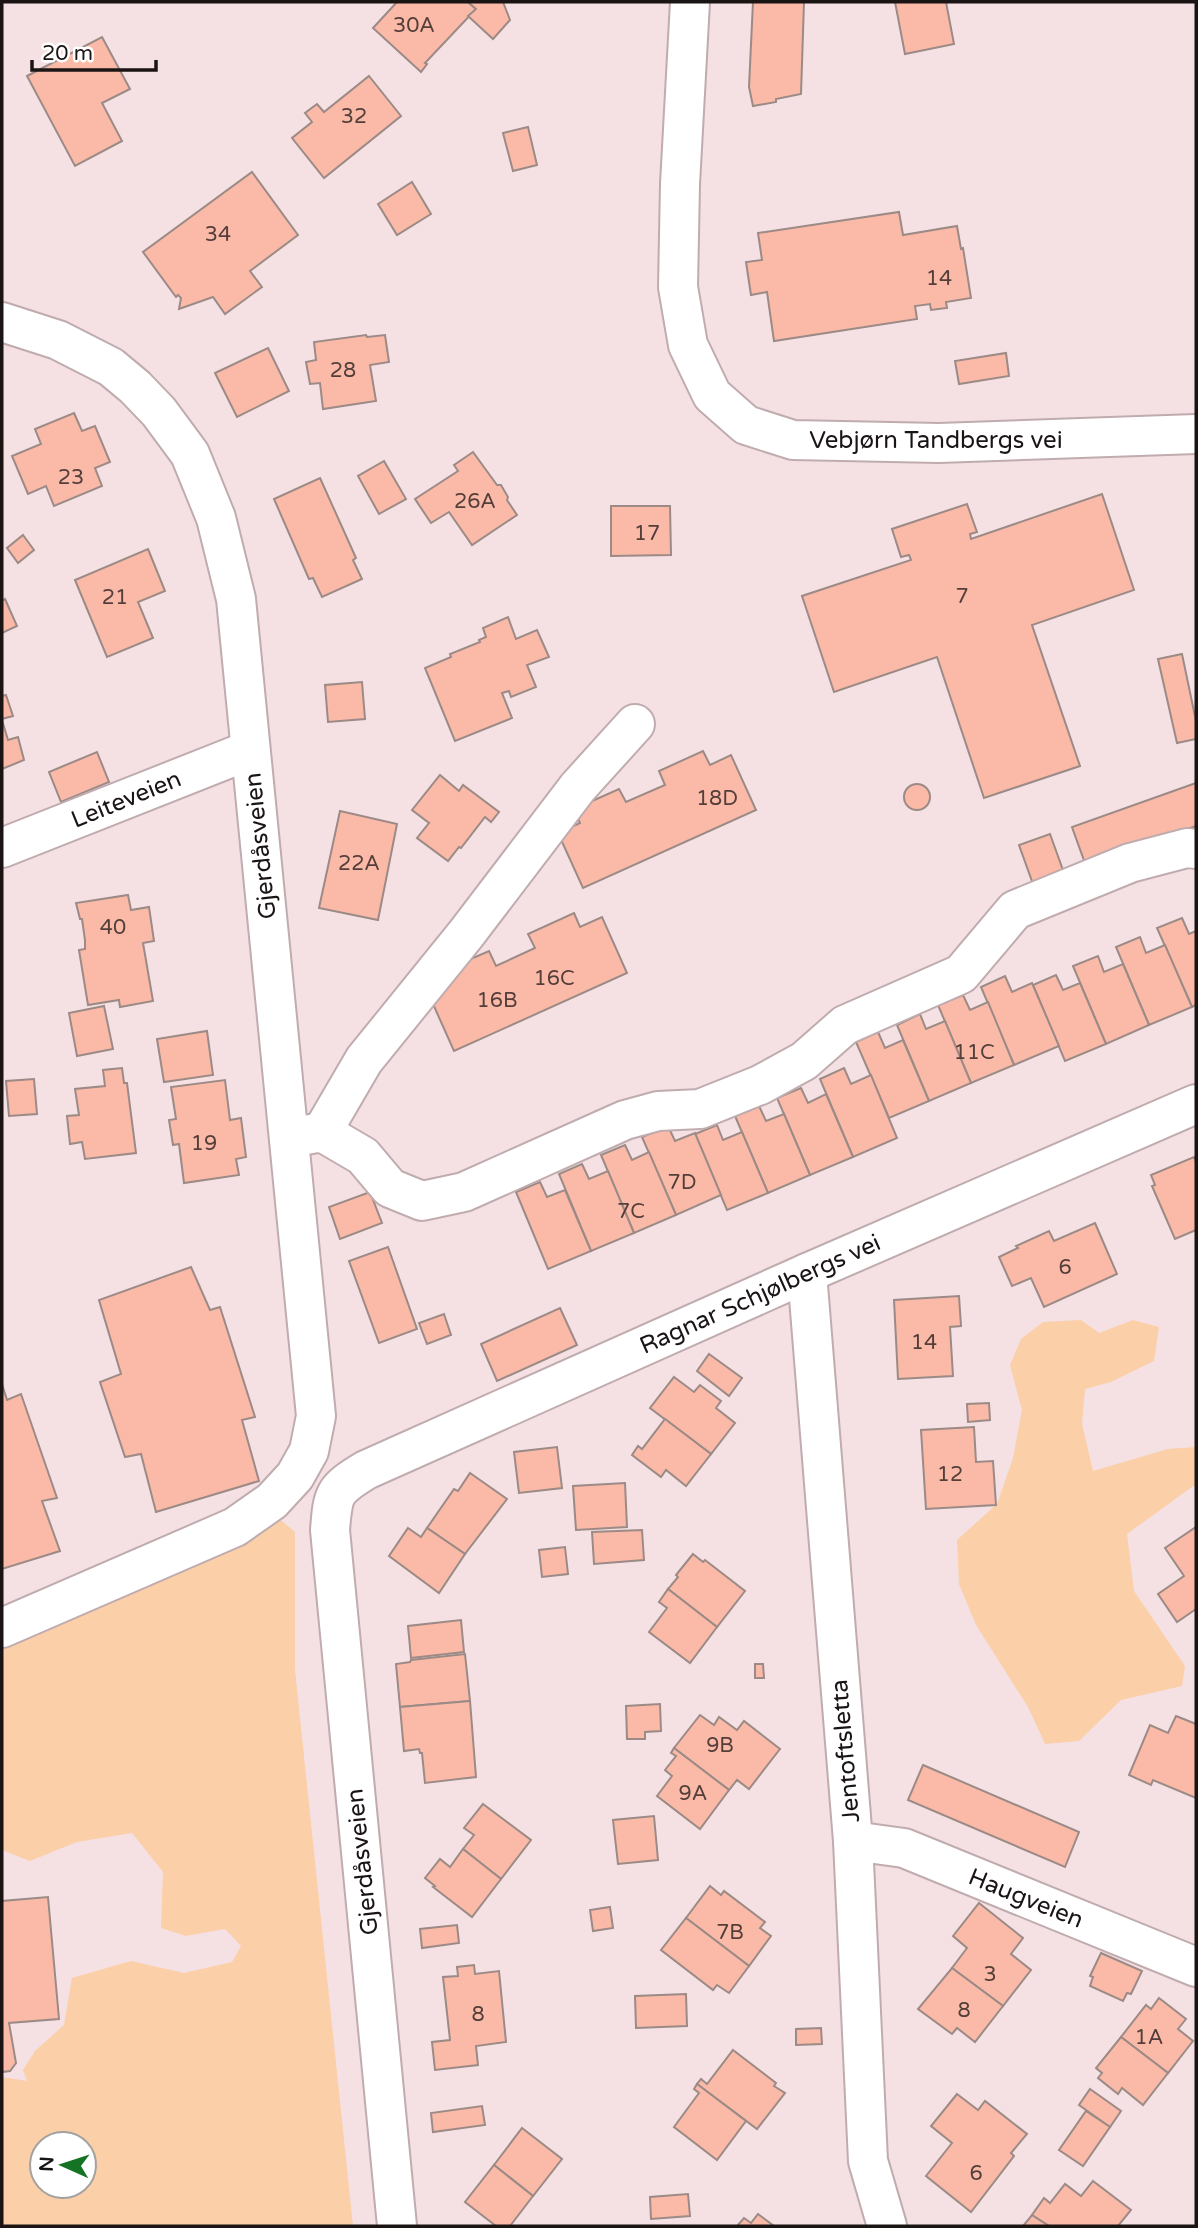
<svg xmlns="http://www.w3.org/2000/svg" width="1198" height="2228" font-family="'Varela Round',sans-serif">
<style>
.green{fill:#fbcfa8;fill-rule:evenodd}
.building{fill:#fbbaa8;stroke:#9c8a86;stroke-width:2}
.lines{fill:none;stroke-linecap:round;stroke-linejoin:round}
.minor-casing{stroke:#c0acaf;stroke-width:42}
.minor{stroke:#fff;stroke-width:38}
.labels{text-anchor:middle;stroke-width:5;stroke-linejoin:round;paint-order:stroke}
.number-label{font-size:21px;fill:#533e3a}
.street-label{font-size:24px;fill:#1b1415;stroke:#fff}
</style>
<rect width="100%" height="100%" fill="#f5e1e3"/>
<g class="green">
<polygon points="1081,1320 1099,1333 1133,1320 1159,1327 1154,1361 1111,1382 1085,1389 1082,1424 1093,1471 1168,1449 1196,1447 1196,1484 1127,1534 1134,1591 1185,1666 1182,1686 1121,1700 1079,1741 1045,1744 1028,1707 976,1625 959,1584 957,1540 997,1504 1013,1458 1022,1410 1010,1365 1021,1339 1043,1322"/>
<path d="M 268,1518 L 282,1521 L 295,1532 L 295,1670 L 353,2226 L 2,2226 L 2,2077 L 27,2081 L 23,2070 L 35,2051 L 64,2025 L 72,1978 L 131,1961 L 184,1973 L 232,1962 L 241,1946 L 225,1929 L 186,1936 L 161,1928 L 163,1872 L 132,1833 L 77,1842 L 30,1861 L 2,1850 L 2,1642 ZM 42,2144 L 84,2144 L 84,2186 L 42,2186 Z"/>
</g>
<g class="building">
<polygon points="397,2 468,2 476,9 425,63 427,64 421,72 373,28"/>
<polygon points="468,2 503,2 510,20 493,39 468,16 476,9"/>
<polygon points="753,2 804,2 801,94 776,99 776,102 753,106 749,87"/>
<polygon points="895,2 946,2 954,44 905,54"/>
<polygon points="102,37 130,89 102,103 122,141 75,166 27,76"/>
<polygon points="369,76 401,116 324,178 292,138 312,122 305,113 317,104 324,112"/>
<polygon points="528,127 537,165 513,171 503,133"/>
<polygon points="252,172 298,235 250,271 262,287 225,314 213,297 179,309 181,298 178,295 176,297 143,252"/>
<polygon points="412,182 431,214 397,235 378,204"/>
<polygon points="899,212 903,235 957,226 961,249 963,248 971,298 946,302 947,308 931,310 930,304 915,306 917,319 774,341 767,292 751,295 746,262 762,260 758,233"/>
<polygon points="366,335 367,337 385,335 389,362 370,365 376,401 323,409 320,383 310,384 306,362 316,360 314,342"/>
<polygon points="268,348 289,391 237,417 215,373"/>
<polygon points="1006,353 1009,376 959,384 955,361"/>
<polygon points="74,413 82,431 95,426 110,462 95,468 102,486 54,506 46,486 28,494 12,456 41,444 35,429"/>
<polygon points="473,452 497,485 501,485 508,497 507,500 517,515 472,545 449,512 431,523 415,499 458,471 454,465"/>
<polygon points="384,461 406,499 379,514 358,476"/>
<polygon points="320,478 356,558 353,560 362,579 322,597 313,578 309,579 274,499"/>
<polygon points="1102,494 1134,590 1032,625 1080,766 984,798 937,657 834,692 802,596 911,560 909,555 901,557 892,529 967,504 977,532 970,534 971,539"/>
<polygon points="611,506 670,506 671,555 611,556"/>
<polygon points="23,535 34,550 18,563 7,548"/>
<polygon points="148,549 165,591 138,602 153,638 107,657 75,580"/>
<polygon points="5,599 17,626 2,633 2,601"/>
<polygon points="508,617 516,639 537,630 549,657 527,665 536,687 511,697 509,691 502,693 512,718 455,741 425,668 451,657 450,654 480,642 479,640 486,637 483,628"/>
<polygon points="1182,654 1196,721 1196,739 1177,743 1158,659"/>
<polygon points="362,682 365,719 328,722 325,685"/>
<polygon points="6,695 13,716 2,719 2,696"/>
<polygon points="2,720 8,740 18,737 24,760 2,769"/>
<polygon points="703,751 710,765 731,755 756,810 583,888 558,833 580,823 574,809 619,789 626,802 665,785 659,771"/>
<polygon points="97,752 109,782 61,802 49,772"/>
<polygon points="440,775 459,791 463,785 499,812 491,822 485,817 461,848 459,847 448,861 417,838 429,823 412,810"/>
<polygon points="1196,783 1196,826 1086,866 1072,827"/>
<circle cx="917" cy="797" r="13"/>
<polygon points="340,811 397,824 378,920 319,908"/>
<polygon points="1050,834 1064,873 1033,884 1019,845"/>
<polygon points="128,895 131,910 149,907 154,941 143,943 153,1001 120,1007 119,1000 88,1005 79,950 85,949 85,940 82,919 80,919 76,903"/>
<polygon points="574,913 580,927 602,917 627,973 454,1051 429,995 449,986 443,971 489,951 496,966 535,948 528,934"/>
<polygon points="1182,918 1189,934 1196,931 1196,1005 1192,1007 1157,928"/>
<polygon points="1140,937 1146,953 1165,945 1192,1007 1149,1025 1116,947"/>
<polygon points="1098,956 1104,972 1123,964 1149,1025 1106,1044 1073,966"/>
<polygon points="1056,975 1063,990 1080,983 1106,1044 1065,1061 1033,985"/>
<polygon points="1005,976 1012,992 1032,983 1059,1046 1014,1065 981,987"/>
<polygon points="963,995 970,1010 988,1002 1014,1065 971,1083 938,1005"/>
<polygon points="104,1006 113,1049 77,1056 69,1013"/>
<polygon points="920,1014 926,1029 945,1021 971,1083 929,1101 897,1025"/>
<polygon points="207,1031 213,1075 164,1082 157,1039"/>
<polygon points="878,1032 885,1048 903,1040 929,1101 889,1118 856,1042"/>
<polygon points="122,1068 124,1083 127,1083 136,1153 85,1159 82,1142 70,1144 67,1116 79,1115 75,1089 105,1086 103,1070"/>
<polygon points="844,1068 851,1084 871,1075 897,1138 853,1157 820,1079"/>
<polygon points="34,1079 37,1114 9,1116 6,1081"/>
<polygon points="225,1080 230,1120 241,1118 246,1157 236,1159 239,1175 184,1183 179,1144 173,1145 169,1120 176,1119 171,1087"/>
<polygon points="801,1088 808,1103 826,1094 853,1157 810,1175 777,1098"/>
<polygon points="759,1106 766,1121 784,1114 810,1175 768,1193 735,1116"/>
<polygon points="717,1125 723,1140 742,1132 768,1193 727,1210 695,1134"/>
<polygon points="668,1126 675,1141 695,1133 721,1195 676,1215 642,1137"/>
<polygon points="625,1145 632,1160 649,1152 676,1215 634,1233 601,1155"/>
<polygon points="1194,1157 1196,1162 1196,1230 1175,1239 1152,1186 1155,1185 1151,1175"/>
<polygon points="582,1164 589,1179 608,1171 634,1233 591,1251 559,1174"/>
<polygon points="540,1182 547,1197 565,1190 591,1251 548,1269 516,1192"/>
<polygon points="370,1192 382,1223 340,1239 329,1207"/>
<polygon points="1095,1223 1117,1274 1044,1307 1031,1278 1012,1286 999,1257 1018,1248 1016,1246 1049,1231 1054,1241"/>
<polygon points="388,1247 417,1329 379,1343 349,1261"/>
<polygon points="191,1267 210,1310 220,1307 255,1417 242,1420 259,1481 156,1512 141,1454 125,1457 100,1382 121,1374 99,1300"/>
<polygon points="959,1296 961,1326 950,1327 953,1376 898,1379 894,1300"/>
<polygon points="560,1308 577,1345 497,1381 481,1344"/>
<polygon points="444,1314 451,1335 427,1344 419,1323"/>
<polygon points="709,1354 742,1378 729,1396 697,1371"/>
<polygon points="674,1377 694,1392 700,1385 721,1401 716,1408 735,1423 711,1454 650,1408"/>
<polygon points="2,1384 7,1400 21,1394 57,1498 42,1501 60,1551 2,1569"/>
<polygon points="989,1403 990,1420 968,1422 967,1404"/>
<polygon points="665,1419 711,1454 686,1486 666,1470 661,1477 632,1455 638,1446 642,1449"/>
<polygon points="974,1427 976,1462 993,1461 996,1505 926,1509 921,1430"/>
<polygon points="557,1447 562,1488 519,1493 514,1452"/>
<polygon points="470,1473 507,1499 465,1554 427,1528 454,1489 458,1491"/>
<polygon points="625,1483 627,1527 576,1530 573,1486"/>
<polygon points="1196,1527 1196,1609 1177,1622 1158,1594 1184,1576 1165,1548"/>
<polygon points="408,1528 421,1537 427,1528 465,1554 439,1593 389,1556"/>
<polygon points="642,1530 644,1560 594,1564 592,1532"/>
<polygon points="565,1547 568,1574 542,1577 539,1550"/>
<polygon points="693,1554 703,1562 705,1560 745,1591 717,1627 668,1589 678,1577 676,1575"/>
<polygon points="668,1589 717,1627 690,1663 649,1632 667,1608 659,1602"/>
<polygon points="461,1620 464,1652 411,1658 408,1626"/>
<polygon points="465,1654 470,1701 400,1707 396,1664 410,1662 411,1660"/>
<polygon points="755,1664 763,1664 764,1678 755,1678"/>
<polygon points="470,1701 476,1777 425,1783 422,1753 420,1753 419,1749 404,1751 400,1707"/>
<polygon points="660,1704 661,1731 645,1732 645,1739 627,1739 626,1706"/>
<polygon points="700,1715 714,1725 719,1717 737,1730 744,1721 780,1749 749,1789 737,1780 729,1790 674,1748"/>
<polygon points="1176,1716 1196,1724 1196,1798 1153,1780 1151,1785 1129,1775 1150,1725 1168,1733"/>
<polygon points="674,1748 729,1790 700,1829 657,1796 672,1776 665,1770 676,1756 671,1753"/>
<polygon points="923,1765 1079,1832 1065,1867 908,1800"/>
<polygon points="483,1804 531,1840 501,1879 463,1849 474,1835 464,1828"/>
<polygon points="654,1816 658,1860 618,1864 613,1820"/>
<polygon points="463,1849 501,1879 472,1917 433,1887 435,1886 425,1878 440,1859 450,1867"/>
<polygon points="710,1886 721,1895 724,1891 765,1922 760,1928 771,1936 749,1966 686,1918"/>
<polygon points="48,1897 59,2019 9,2023 16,2063 10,2071 2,2072 2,1901"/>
<polygon points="979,1903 1023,1938 1011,1954 1031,1970 1003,2006 952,1968 967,1948 953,1936"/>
<polygon points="610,1907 613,1928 593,1931 590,1910"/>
<polygon points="686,1918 749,1966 729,1993 717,1985 713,1990 661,1950"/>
<polygon points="457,1925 459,1943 422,1948 420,1929"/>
<polygon points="1101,1953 1142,1971 1131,1994 1127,1993 1123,2001 1090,1986 1093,1977 1090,1976"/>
<polygon points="474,1965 475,1974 499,1971 506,2042 476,2046 478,2065 435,2070 432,2042 450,2040 443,1977 458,1976 457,1967"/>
<polygon points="952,1968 1003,2006 975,2042 957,2028 952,2034 918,2009"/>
<polygon points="686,1994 687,2026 636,2028 635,1996"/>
<polygon points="1159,1998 1186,2019 1178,2029 1193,2041 1168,2073 1121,2037 1146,2005 1151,2009"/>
<polygon points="821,2028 822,2044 796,2045 796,2029"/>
<polygon points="1121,2037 1168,2073 1143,2105 1122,2088 1118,2094 1098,2078 1102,2073 1096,2068"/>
<polygon points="733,2050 776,2083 774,2086 785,2093 757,2129 697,2084 701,2079 707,2084"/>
<polygon points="697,2084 746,2121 717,2160 674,2127 699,2093 694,2089"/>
<polygon points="1090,2089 1121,2111 1110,2127 1079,2105"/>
<polygon points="957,2094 978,2110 985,2101 1027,2134 1011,2153 1014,2156 971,2212 926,2176 952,2143 931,2126"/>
<polygon points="482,2106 485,2125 433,2132 431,2113"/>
<polygon points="1086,2111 1110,2127 1083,2166 1059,2150"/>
<polygon points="522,2128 562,2159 533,2196 494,2165"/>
<polygon points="494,2165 533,2196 510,2226 496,2226 465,2202"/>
<polygon points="1093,2181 1131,2210 1118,2226 1049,2226 1032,2215 1044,2198 1050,2203 1065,2184 1081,2196"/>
<polygon points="688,2194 690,2216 651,2219 650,2197"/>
<polygon points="758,2214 774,2226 737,2226 744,2218 751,2223"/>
<polygon points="1032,2215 1038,2219 1049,2226 1023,2226"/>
</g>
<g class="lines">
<g class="minor-casing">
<g id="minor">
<polyline points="690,2 680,184 678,287 688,345 712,395 746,425 793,440 939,443 1196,434"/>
<polyline points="2,322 58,340 111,367 135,387 159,412 190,454 216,518 236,599 316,1416 309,1451 295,1476 272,1501 235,1527 2,1628"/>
<polyline points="2,848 250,750"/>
<polyline points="322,1132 364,1060 466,934 578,787 635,724"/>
<polyline points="289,1138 322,1132 363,1156 390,1188 422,1201 464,1192 625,1120 658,1111 700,1109 760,1085 804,1061 845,1025 961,974 1015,910 1130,863 1187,848 1196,849"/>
<polyline points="807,1273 853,1841 868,2161 887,2226"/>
<polyline points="853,1841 904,1848 1196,1967"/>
<path d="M 397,2226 L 330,1530 C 333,1493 333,1490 366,1470 L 807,1273 L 1196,1104"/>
</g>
</g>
<use href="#minor" class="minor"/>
</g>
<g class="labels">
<g class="number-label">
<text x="414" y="32">30A</text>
<text x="354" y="123">32</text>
<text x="218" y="241">34</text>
<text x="939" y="285">14</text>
<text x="343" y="377">28</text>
<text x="71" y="484">23</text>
<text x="475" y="508">26A</text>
<text x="647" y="540">17</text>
<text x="962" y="603">7</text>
<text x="115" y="604">21</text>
<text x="717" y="805">18D</text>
<text x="359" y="870">22A</text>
<text x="113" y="934">40</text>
<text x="554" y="985">16C</text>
<text x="497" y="1007">16B</text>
<text x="974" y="1059">11C</text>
<text x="204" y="1150">19</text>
<text x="682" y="1189">7D</text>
<text x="631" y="1218">7C</text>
<text x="1065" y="1274">6</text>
<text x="924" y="1349">14</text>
<text x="950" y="1481">12</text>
<text x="720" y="1752">9B</text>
<text x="693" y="1800">9A</text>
<text x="730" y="1939">7B</text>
<text x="990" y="1981">3</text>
<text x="964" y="2017">8</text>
<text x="478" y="2021">8</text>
<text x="1149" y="2044">1A</text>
<text x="976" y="2180">6</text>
</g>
<g class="street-label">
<text x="936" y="448">Vebjørn Tandbergs vei</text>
<text transform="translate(126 799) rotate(-22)" y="8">Leiteveien</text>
<text transform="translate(260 846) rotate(-96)" y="8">Gjerdåsveien</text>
<text transform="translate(760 1294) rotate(-24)" y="8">Ragnar Schjølbergs vei</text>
<text transform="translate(845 1751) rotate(-95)" y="8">Jentoftsletta</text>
<text transform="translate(362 1862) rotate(-96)" y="8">Gjerdåsveien</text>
<text transform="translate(1026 1898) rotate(22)" y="8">Haugveien</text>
</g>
</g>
<rect width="1198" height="2228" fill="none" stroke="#1b1415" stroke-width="7"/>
<g transform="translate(63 2165) rotate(273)"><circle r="33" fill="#ffffff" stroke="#a4a1a1" stroke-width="2"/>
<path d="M0-5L12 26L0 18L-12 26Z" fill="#157423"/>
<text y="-10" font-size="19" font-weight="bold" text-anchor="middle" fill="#1b1415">N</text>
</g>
<path d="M32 60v10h124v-10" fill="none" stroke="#1b1415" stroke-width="3.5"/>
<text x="42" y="60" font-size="21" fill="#1b1415" stroke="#ffffff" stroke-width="5" paint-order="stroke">20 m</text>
</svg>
